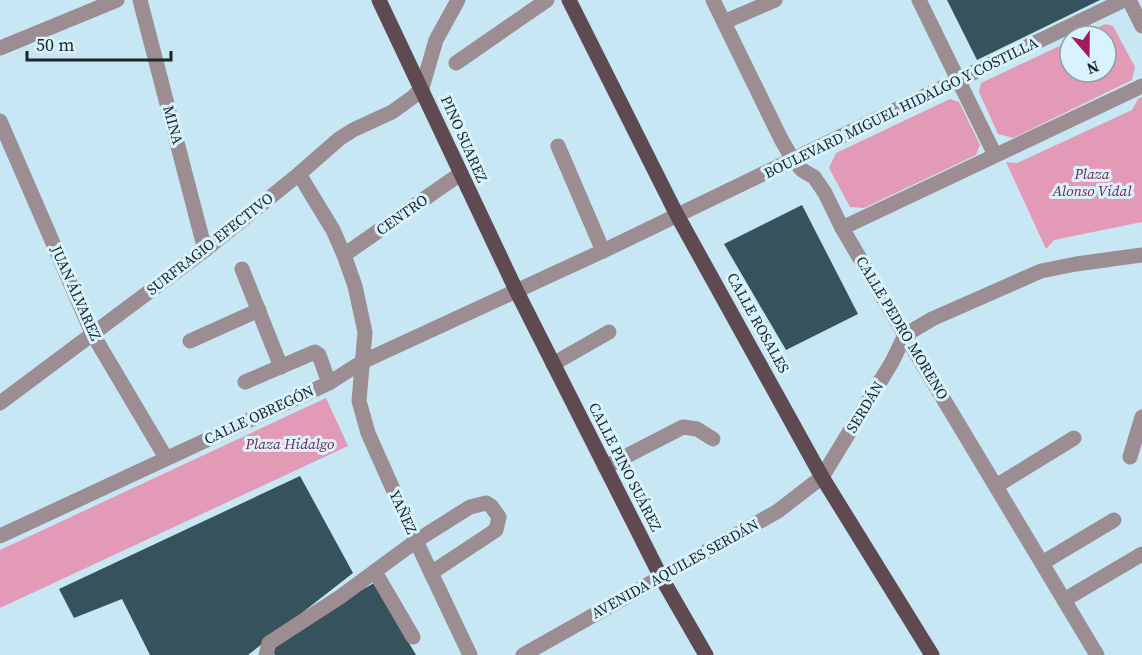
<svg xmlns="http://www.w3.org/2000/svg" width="1142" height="655" font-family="'Source Serif 4',serif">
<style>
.green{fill:#e39ab7}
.building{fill:#36535d}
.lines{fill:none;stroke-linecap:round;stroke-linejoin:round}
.minor{stroke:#9b8d92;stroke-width:15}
.major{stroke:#604a52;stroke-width:15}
.labels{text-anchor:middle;stroke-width:6;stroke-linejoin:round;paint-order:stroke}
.street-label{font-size:15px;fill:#1b272b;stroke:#d9f3fd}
.park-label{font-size:15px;font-style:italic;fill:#7c224e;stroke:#d9f3fd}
</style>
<rect width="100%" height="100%" fill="#c6e7f3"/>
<g class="green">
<polygon points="1105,24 1113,26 1135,67 1132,80 1013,138 998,134 979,92 981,83 1070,41 1070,72 1106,72 1106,36 1080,36"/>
<polygon points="1142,97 1142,222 1054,240 1046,249 1006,162 1017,163 1132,110 1138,99"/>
<polygon points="950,99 959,102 980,145 976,155 864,208 850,207 829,168 836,153"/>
<polygon points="326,398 348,446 0,608 0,550"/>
</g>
<g class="building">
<polygon points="947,0 1100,0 977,60"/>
<polygon points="802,205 858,314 786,350 724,244"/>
<polygon points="300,476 353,573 248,655 150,655 122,599 74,618 59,589"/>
<polygon points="374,583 416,655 275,655 268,644"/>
</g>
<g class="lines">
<g class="minor">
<polyline points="140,0 205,250"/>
<polyline points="713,0 781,139 793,160 802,170 814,177 825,193 842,228 905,335 1097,655"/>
<polyline points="919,0 995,155"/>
<polyline points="1129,0 1142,26"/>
<polyline points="724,22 775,0"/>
<polyline points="0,48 117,0"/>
<polyline points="456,63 547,0"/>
<polyline points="0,121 92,333 166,458"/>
<polyline points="558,146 603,251"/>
<polyline points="299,174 333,230 344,255 355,286 365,332 359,401 368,433 416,541 470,655"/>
<polyline points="842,228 1142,86"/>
<polyline points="344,255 460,174"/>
<polyline points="242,269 281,367"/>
<polyline points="190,341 259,310"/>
<polyline points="553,364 609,332"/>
<polyline points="245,382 315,352 319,355 329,383"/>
<polyline points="0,403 205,250 299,174 339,139 353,130 392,112 413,97 422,88 436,40 458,0"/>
<polyline points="1130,457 1142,417"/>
<polyline points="605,467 683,427 697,429 713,439"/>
<polyline points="996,486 1074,438"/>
<polyline points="0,536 329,383 362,362 603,251 1124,0"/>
<polyline points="1042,563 1114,520"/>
<polyline points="375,572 413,637"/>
<polyline points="1064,600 1142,554"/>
<polyline points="266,655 269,643 340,597 416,541 470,507 486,503 491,506 499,517 496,530 431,573"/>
<polyline points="523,655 778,511 822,477 892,362 905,335 932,319 1041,271 1076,264 1142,255"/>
</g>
<g class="major">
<polyline points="379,0 517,292 661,577 706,655"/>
<polyline points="569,0 677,215 822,477 932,655"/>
</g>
</g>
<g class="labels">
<g class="street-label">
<text transform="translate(901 108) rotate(-26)" y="5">BOULEVARD MIGUEL HIDALGO Y COSTILLA</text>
<text transform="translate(173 125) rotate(75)" y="5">MINA</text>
<text transform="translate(464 139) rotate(66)" y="5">PINO SUAREZ</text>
<text transform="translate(402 215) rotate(-35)" y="5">CENTRO</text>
<text transform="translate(210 244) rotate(-38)" y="5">SURFRAGIO EFECTIVO</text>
<text transform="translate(76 293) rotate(66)" y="5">JUAN ÁLVAREZ</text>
<text transform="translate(758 323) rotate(61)" y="5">CALLE ROSALES</text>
<text transform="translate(902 328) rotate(59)" y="5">CALLE PEDRO MORENO</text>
<text transform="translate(865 407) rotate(-59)" y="5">SERDÁN</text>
<text transform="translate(259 415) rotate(-25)" y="5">CALLE OBREGÓN</text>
<text transform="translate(625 467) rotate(63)" y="5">CALLE PINO SUÁREZ</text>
<text transform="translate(403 512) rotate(66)" y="5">YAÑEZ</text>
<text transform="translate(675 569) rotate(-29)" y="5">AVENIDA AQUILES SERDÁN</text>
</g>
<g class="park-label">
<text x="1092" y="179">Plaza<tspan x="1092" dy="17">Alonso Vidal</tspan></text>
<text x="290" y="449">Plaza Hidalgo</text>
</g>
</g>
<g transform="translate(1088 54) rotate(160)"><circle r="28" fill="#d9f3fd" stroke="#8da1a9" stroke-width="1.5"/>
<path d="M0-4.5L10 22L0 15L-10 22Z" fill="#a21963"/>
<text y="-9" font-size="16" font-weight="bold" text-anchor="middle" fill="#1b272b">N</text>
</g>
<path d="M27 51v9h144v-9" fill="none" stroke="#1b272b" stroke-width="3"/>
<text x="36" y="51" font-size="18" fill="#1b272b" stroke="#d9f3fd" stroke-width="4.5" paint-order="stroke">50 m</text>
</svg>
